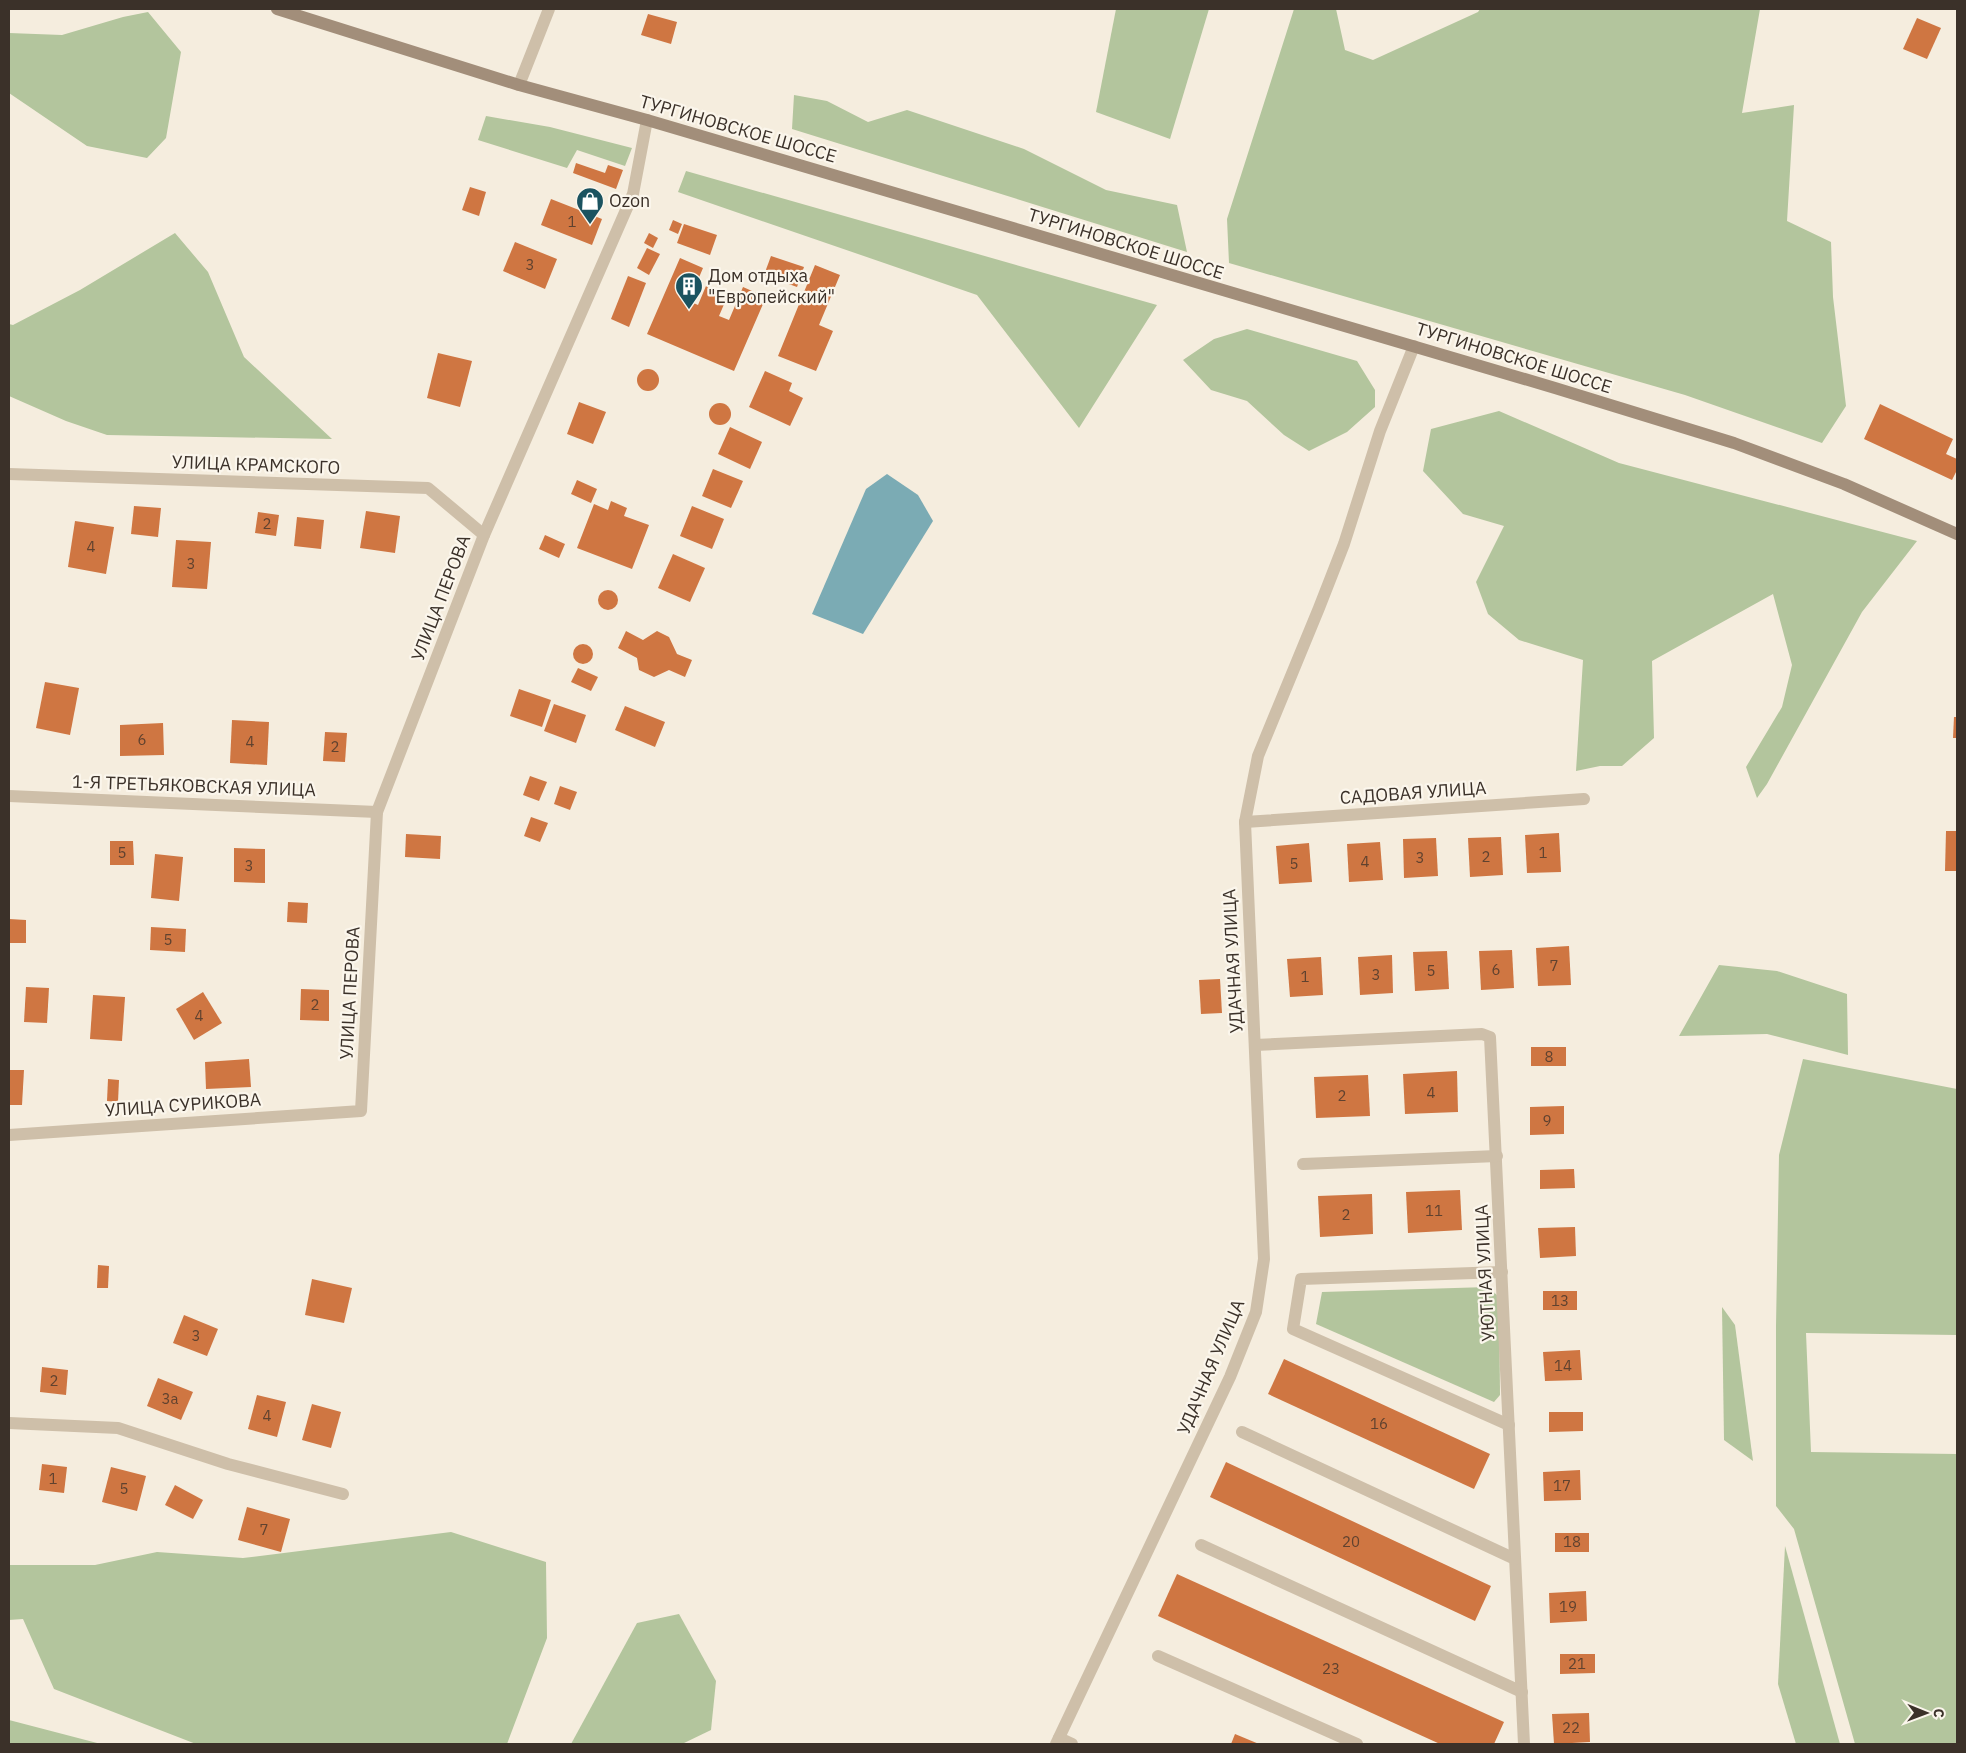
<svg xmlns="http://www.w3.org/2000/svg" width="1966" height="1753" font-family="'IBM Plex Sans',sans-serif">
<style>
.green{fill:#b3c59d}
.water{fill:#7babb4}
.building{fill:#cf7642}
.lines{fill:none;stroke-linecap:round;stroke-linejoin:round}
.minor{stroke:#cebfa9;stroke-width:12}
.secondary{stroke:#a28e7a;stroke-width:12}
.labels{text-anchor:middle;stroke-width:4.5;stroke-linejoin:round;paint-order:stroke}
.number-label{font-size:15px;fill:#60422f}
.street-label{font-size:18px;fill:#3b3129;stroke:#fbf6ec}
.poi-label{font-size:18px;fill:#3b3129;stroke:#fbf6ec;text-anchor:start}
</style>
<rect width="100%" height="100%" fill="#f5edde"/>
<g class="green">
<polygon points="1116,9 1209,9 1170,139 1096,112"/>
<polygon points="1294,9 1336,9 1345,50 1373,60 1478,12 1480,9 1760,9 1742,113 1794,105 1787,221 1831,242 1833,297 1846,406 1822,443 1685,395 1229,263 1227,219"/>
<polygon points="148,12 181,52 166,138 147,158 87,146 9,93 9,33 62,35 123,17"/>
<polygon points="794,95 827,101 868,122 907,110 1024,149 1106,190 1177,205 1187,252 792,129"/>
<polygon points="486,116 550,127 632,148 625,166 577,150 567,168 478,140"/>
<polygon points="686,171 1157,305 1079,428 977,295 678,192"/>
<polygon points="175,233 208,272 244,357 332,439 107,435 66,421 9,396 9,324 13,325 80,290"/>
<polygon points="1247,329 1357,361 1375,390 1375,407 1347,432 1309,451 1284,435 1247,401 1211,390 1183,360 1214,339"/>
<polygon points="1499,411 1619,463 1917,541 1862,612 1767,784 1757,798 1746,767 1782,707 1792,665 1773,594 1652,661 1654,738 1622,766 1600,766 1576,771 1583,660 1519,640 1488,614 1476,582 1504,526 1463,514 1423,471 1431,429"/>
<polygon points="1719,965 1777,971 1847,994 1848,1055 1767,1034 1679,1036"/>
<polygon points="1803,1059 1957,1089 1957,1335 1806,1333 1811,1452 1957,1454 1957,1744 1855,1744 1794,1529 1776,1506 1776,1326 1779,1155"/>
<polygon points="1488,1287 1499,1297 1500,1395 1494,1402 1316,1324 1322,1292"/>
<polygon points="1722,1307 1735,1325 1753,1461 1724,1440"/>
<polygon points="451,1532 546,1562 547,1638 507,1744 196,1744 54,1689 23,1619 9,1620 9,1565 95,1565 157,1552 243,1558"/>
<polygon points="1785,1546 1840,1744 1796,1744 1778,1684"/>
<polygon points="679,1614 716,1681 711,1730 682,1744 571,1744 637,1623"/>
<polygon points="9,1720 101,1744 9,1744"/>
</g>
<polygon class="water" points="887,474 918,495 933,521 863,634 812,614 866,489"/>
<g class="building">
<polygon points="648,14 677,22 671,44 641,35"/>
<polygon points="1917,18 1941,28 1927,59 1903,49"/>
<polygon points="576,163 605,173 608,165 623,170 616,189 573,173"/>
<polygon points="470,187 486,192 479,216 462,210"/>
<polygon points="551,199 602,219 592,245 541,225"/>
<polygon points="673,220 682,224 678,234 669,230"/>
<polygon points="684,224 717,235 710,255 677,243"/>
<polygon points="649,233 658,238 653,248 644,243"/>
<polygon points="515,242 557,259 545,289 503,271"/>
<polygon points="647,248 660,254 649,275 637,268"/>
<polygon points="771,256 804,267 797,287 764,275"/>
<polygon points="680,258 703,268 689,301 698,305 706,286 728,295 719,316 729,320 743,287 766,297 734,371 647,334"/>
<polygon points="815,265 840,275 819,325 833,331 816,371 778,356"/>
<polygon points="628,276 646,283 629,327 611,319"/>
<polygon points="438,353 472,361 460,407 427,398"/>
<circle cx="648" cy="380" r="11"/>
<polygon points="765,371 792,383 789,391 803,398 790,426 749,407"/>
<polygon points="579,402 606,412 593,444 567,434"/>
<circle cx="720" cy="414" r="11"/>
<polygon points="1880,404 1953,439 1946,454 1957,459 1957,470 1952,480 1864,439"/>
<polygon points="730,427 762,442 750,469 718,454"/>
<polygon points="713,469 743,481 731,508 702,496"/>
<polygon points="577,480 597,489 591,503 571,494"/>
<polygon points="611,501 627,508 624,516 649,525 632,569 577,548 594,504 608,510"/>
<polygon points="134,506 161,508 158,537 131,534"/>
<polygon points="692,506 724,519 712,549 680,536"/>
<polygon points="366,511 400,516 395,553 360,548"/>
<polygon points="258,512 279,515 276,536 255,533"/>
<polygon points="297,517 324,520 321,549 294,546"/>
<polygon points="75,521 114,527 106,574 68,567"/>
<polygon points="545,535 565,544 559,558 539,549"/>
<polygon points="176,540 211,542 207,589 172,587"/>
<polygon points="673,554 705,568 690,602 658,588"/>
<circle cx="608" cy="600" r="10"/>
<polygon points="626,631 643,640 657,631 669,637 677,654 692,660 685,677 669,670 654,677 639,670 637,658 618,648"/>
<circle cx="583" cy="654" r="10"/>
<polygon points="578,668 598,677 591,691 571,682"/>
<polygon points="45,682 79,688 70,735 36,728"/>
<polygon points="519,689 551,700 542,727 510,716"/>
<polygon points="554,704 586,715 576,743 544,731"/>
<polygon points="625,706 665,722 655,747 615,730"/>
<polygon points="1954,717 1957,717 1957,738 1953,738"/>
<polygon points="232,720 269,722 267,765 230,763"/>
<polygon points="163,723 164,755 120,756 120,725"/>
<polygon points="325,732 347,733 345,762 323,761"/>
<polygon points="530,776 547,782 539,801 523,795"/>
<polygon points="560,786 577,792 570,810 554,804"/>
<polygon points="531,817 548,823 540,842 524,836"/>
<polygon points="1946,831 1957,831 1957,871 1945,871"/>
<polygon points="1559,833 1561,872 1527,873 1525,835"/>
<polygon points="406,834 441,836 440,859 405,857"/>
<polygon points="1501,837 1503,875 1470,877 1468,838"/>
<polygon points="1436,838 1438,876 1404,878 1403,839"/>
<polygon points="110,841 133,841 134,865 110,865"/>
<polygon points="1380,842 1383,880 1349,882 1347,844"/>
<polygon points="1309,843 1312,882 1279,884 1276,846"/>
<polygon points="234,848 265,849 265,883 234,882"/>
<polygon points="155,854 183,857 179,901 151,898"/>
<polygon points="288,902 308,903 307,923 287,922"/>
<polygon points="9,919 26,920 26,943 9,943"/>
<polygon points="151,927 186,929 185,952 150,950"/>
<polygon points="1569,946 1571,985 1538,986 1536,948"/>
<polygon points="1512,950 1514,988 1481,990 1479,951"/>
<polygon points="1447,951 1449,989 1415,991 1413,952"/>
<polygon points="1392,955 1393,993 1360,995 1358,957"/>
<polygon points="1321,957 1323,995 1290,997 1287,959"/>
<polygon points="1220,979 1222,1013 1201,1014 1199,980"/>
<polygon points="26,987 49,988 47,1023 24,1022"/>
<polygon points="301,989 329,990 329,1021 300,1020"/>
<polygon points="203,992 222,1023 194,1040 176,1009"/>
<polygon points="93,995 125,997 122,1041 90,1039"/>
<rect x="1531" y="1047" width="35" height="19"/>
<polygon points="249,1059 251,1087 206,1089 205,1062"/>
<polygon points="9,1070 24,1070 22,1105 9,1105"/>
<polygon points="1457,1071 1458,1112 1405,1114 1403,1074"/>
<polygon points="1368,1075 1370,1116 1316,1118 1314,1077"/>
<polygon points="108,1079 119,1080 118,1102 107,1101"/>
<polygon points="1564,1106 1564,1134 1530,1135 1530,1107"/>
<polygon points="1574,1169 1575,1188 1540,1189 1540,1170"/>
<polygon points="1460,1190 1462,1230 1408,1233 1406,1192"/>
<polygon points="1372,1194 1373,1234 1320,1237 1318,1196"/>
<polygon points="1575,1227 1576,1256 1540,1258 1538,1228"/>
<polygon points="98,1265 109,1266 108,1288 97,1288"/>
<polygon points="312,1279 352,1288 344,1323 305,1315"/>
<rect x="1543" y="1291" width="34" height="19"/>
<polygon points="184,1315 218,1329 207,1356 173,1343"/>
<polygon points="1580,1350 1582,1380 1545,1381 1543,1352"/>
<polygon points="1284,1359 1490,1454 1474,1489 1268,1394"/>
<polygon points="42,1367 68,1370 66,1395 40,1392"/>
<polygon points="158,1378 193,1392 181,1420 147,1406"/>
<polygon points="257,1395 286,1402 277,1437 248,1429"/>
<polygon points="312,1404 341,1412 331,1448 302,1440"/>
<polygon points="1549,1412 1583,1412 1583,1431 1549,1432"/>
<polygon points="1226,1462 1491,1586 1475,1621 1210,1497"/>
<polygon points="42,1464 67,1467 64,1493 39,1490"/>
<polygon points="111,1467 146,1476 137,1511 102,1502"/>
<polygon points="1580,1470 1581,1500 1544,1501 1543,1472"/>
<polygon points="175,1485 203,1500 193,1519 165,1505"/>
<polygon points="247,1507 290,1519 281,1552 238,1540"/>
<rect x="1555" y="1533" width="34" height="19"/>
<polygon points="1177,1574 1504,1722 1494,1744 1440,1744 1158,1616"/>
<polygon points="1586,1591 1587,1621 1550,1623 1549,1593"/>
<polygon points="1560,1654 1595,1654 1595,1673 1560,1674"/>
<polygon points="1589,1713 1590,1742 1554,1744 1552,1714"/>
<polygon points="1235,1734 1259,1744 1231,1744"/>
</g>
<g class="lines">
<g class="minor">
<polyline points="519,85 549,9"/>
<polyline points="9,474 428,488 484,535"/>
<polyline points="9,796 377,812"/>
<polyline points="1245,822 1584,799"/>
<polyline points="1255,1045 1482,1034 1490,1037 1524,1744"/>
<polyline points="9,1135 361,1111 377,812 484,535 633,194 647,120"/>
<polyline points="1303,1164 1497,1156"/>
<polyline points="1502,1272 1301,1279 1293,1329 1509,1425"/>
<polyline points="9,1423 118,1428 228,1464 343,1494"/>
<polyline points="1242,1432 1515,1559"/>
<polyline points="1201,1545 1522,1692"/>
<polyline points="1158,1656 1357,1744"/>
<polyline points="1059,1738 1072,1744"/>
<polyline points="1056,1744 1230,1377 1256,1312 1264,1259 1245,822 1258,756 1319,608 1344,544 1380,431 1414,346"/>
</g>
<polyline class="secondary" points="277,9 519,85 647,120 1555,388 1734,443 1844,484 1957,534"/>
</g>
<defs>
<g id="shop-pin" transform="scale(1.4375)"><path d="M0 17L-7.5 6A9.5 9.5 0 1 1 7.5 6Z" fill="#1b5360" stroke="#fbf6ec"/><path d="M-5-2.5h2.3a2.7 3.5 0 0 1 5.4 0H5L5.5 6h-11ZM-1.5-2.5h3a1.5 2.3 0 0 0-3 0Z" fill="#fff"/></g>
<g id="building-pin" transform="scale(1.4375)"><path d="M0 17L-7.5 6A9.5 9.5 0 1 1 7.5 6Z" fill="#1b5360" stroke="#fbf6ec"/><path d="M-4-6H4V6H1V3H-1V6H-4ZM-2.5-4.3h1.7v1.8h-1.7ZM.8-4.3h1.7v1.8H.8ZM-2.5-1h1.7V.8h-1.7ZM.8-1h1.7V.8H.8Z" fill="#fff"/></g>
</defs>
<g fill-rule="evenodd">
<use href="#shop-pin" x="590" y="201"/>
<use href="#building-pin" x="689" y="286"/>
</g>
<g class="labels">
<g class="number-label">
<text x="572" y="227">1</text>
<text x="530" y="270">3</text>
<text x="267" y="529">2</text>
<text x="91" y="552">4</text>
<text x="191" y="569">3</text>
<text x="142" y="745">6</text>
<text x="250" y="747">4</text>
<text x="335" y="752">2</text>
<text x="122" y="858">5</text>
<text x="1543" y="858">1</text>
<text x="1486" y="862">2</text>
<text x="1420" y="863">3</text>
<text x="1365" y="867">4</text>
<text x="1294" y="869">5</text>
<text x="249" y="871">3</text>
<text x="168" y="945">5</text>
<text x="1554" y="971">7</text>
<text x="1496" y="975">6</text>
<text x="1431" y="976">5</text>
<text x="1376" y="980">3</text>
<text x="1305" y="982">1</text>
<text x="315" y="1010">2</text>
<text x="199" y="1021">4</text>
<text x="1549" y="1062">8</text>
<text x="1431" y="1098">4</text>
<text x="1342" y="1101">2</text>
<text x="1547" y="1126">9</text>
<text x="1434" y="1216">11</text>
<text x="1346" y="1220">2</text>
<text x="1560" y="1306">13</text>
<text x="196" y="1341">3</text>
<text x="1563" y="1371">14</text>
<text x="54" y="1386">2</text>
<text x="170" y="1404">3а</text>
<text x="267" y="1421">4</text>
<text x="1379" y="1429">16</text>
<text x="53" y="1484">1</text>
<text x="1562" y="1491">17</text>
<text x="124" y="1494">5</text>
<text x="264" y="1535">7</text>
<text x="1351" y="1547">20</text>
<text x="1572" y="1547">18</text>
<text x="1568" y="1612">19</text>
<text x="1577" y="1669">21</text>
<text x="1331" y="1674">23</text>
<text x="1571" y="1733">22</text>
</g>
<g class="street-label">
<text transform="translate(738 129) rotate(16)" y="6">ТУРГИНОВСКОЕ ШОССЕ</text>
<text transform="translate(1126 244) rotate(17)" y="6">ТУРГИНОВСКОЕ ШОССЕ</text>
<text transform="translate(1514 358) rotate(17)" y="6">ТУРГИНОВСКОЕ ШОССЕ</text>
<text transform="translate(256 465) rotate(2)" y="6">УЛИЦА КРАМСКОГО</text>
<text transform="translate(441 598) rotate(-69)" y="6">УЛИЦА ПЕРОВА</text>
<text transform="translate(194 786) rotate(2)" y="6">1-Я ТРЕТЬЯКОВСКАЯ УЛИЦА</text>
<text transform="translate(1413 793) rotate(-4)" y="6">САДОВАЯ УЛИЦА</text>
<text transform="translate(1233 961) rotate(-93)" y="6">УДАЧНАЯ УЛИЦА</text>
<text transform="translate(350 993) rotate(-87)" y="6">УЛИЦА ПЕРОВА</text>
<text transform="translate(183 1105) rotate(-4)" y="6">УЛИЦА СУРИКОВА</text>
<text transform="translate(1485 1273) rotate(-93)" y="6">УЮТНАЯ УЛИЦА</text>
<text transform="translate(1211 1367) rotate(-67)" y="6">УДАЧНАЯ УЛИЦА</text>
</g>
<g class="poi-label">
<text x="609" y="207">Ozon</text>
<text x="708" y="282">Дом отдыха<tspan x="708" dy="21">"Европейский"</tspan></text>
</g>
</g>
<rect width="1966" height="1753" fill="none" stroke="#3b3129" stroke-width="20"/>
<g transform="translate(1926 1713) rotate(91)" stroke="#fbf6ec" stroke-width="4" paint-order="stroke">
<path d="M0-4L9 19L0 12L-9 19Z" fill="#3b3129"/>
<text y="-8" font-size="14" font-weight="bold" text-anchor="middle" fill="#3b3129">С</text>
</g>
</svg>
